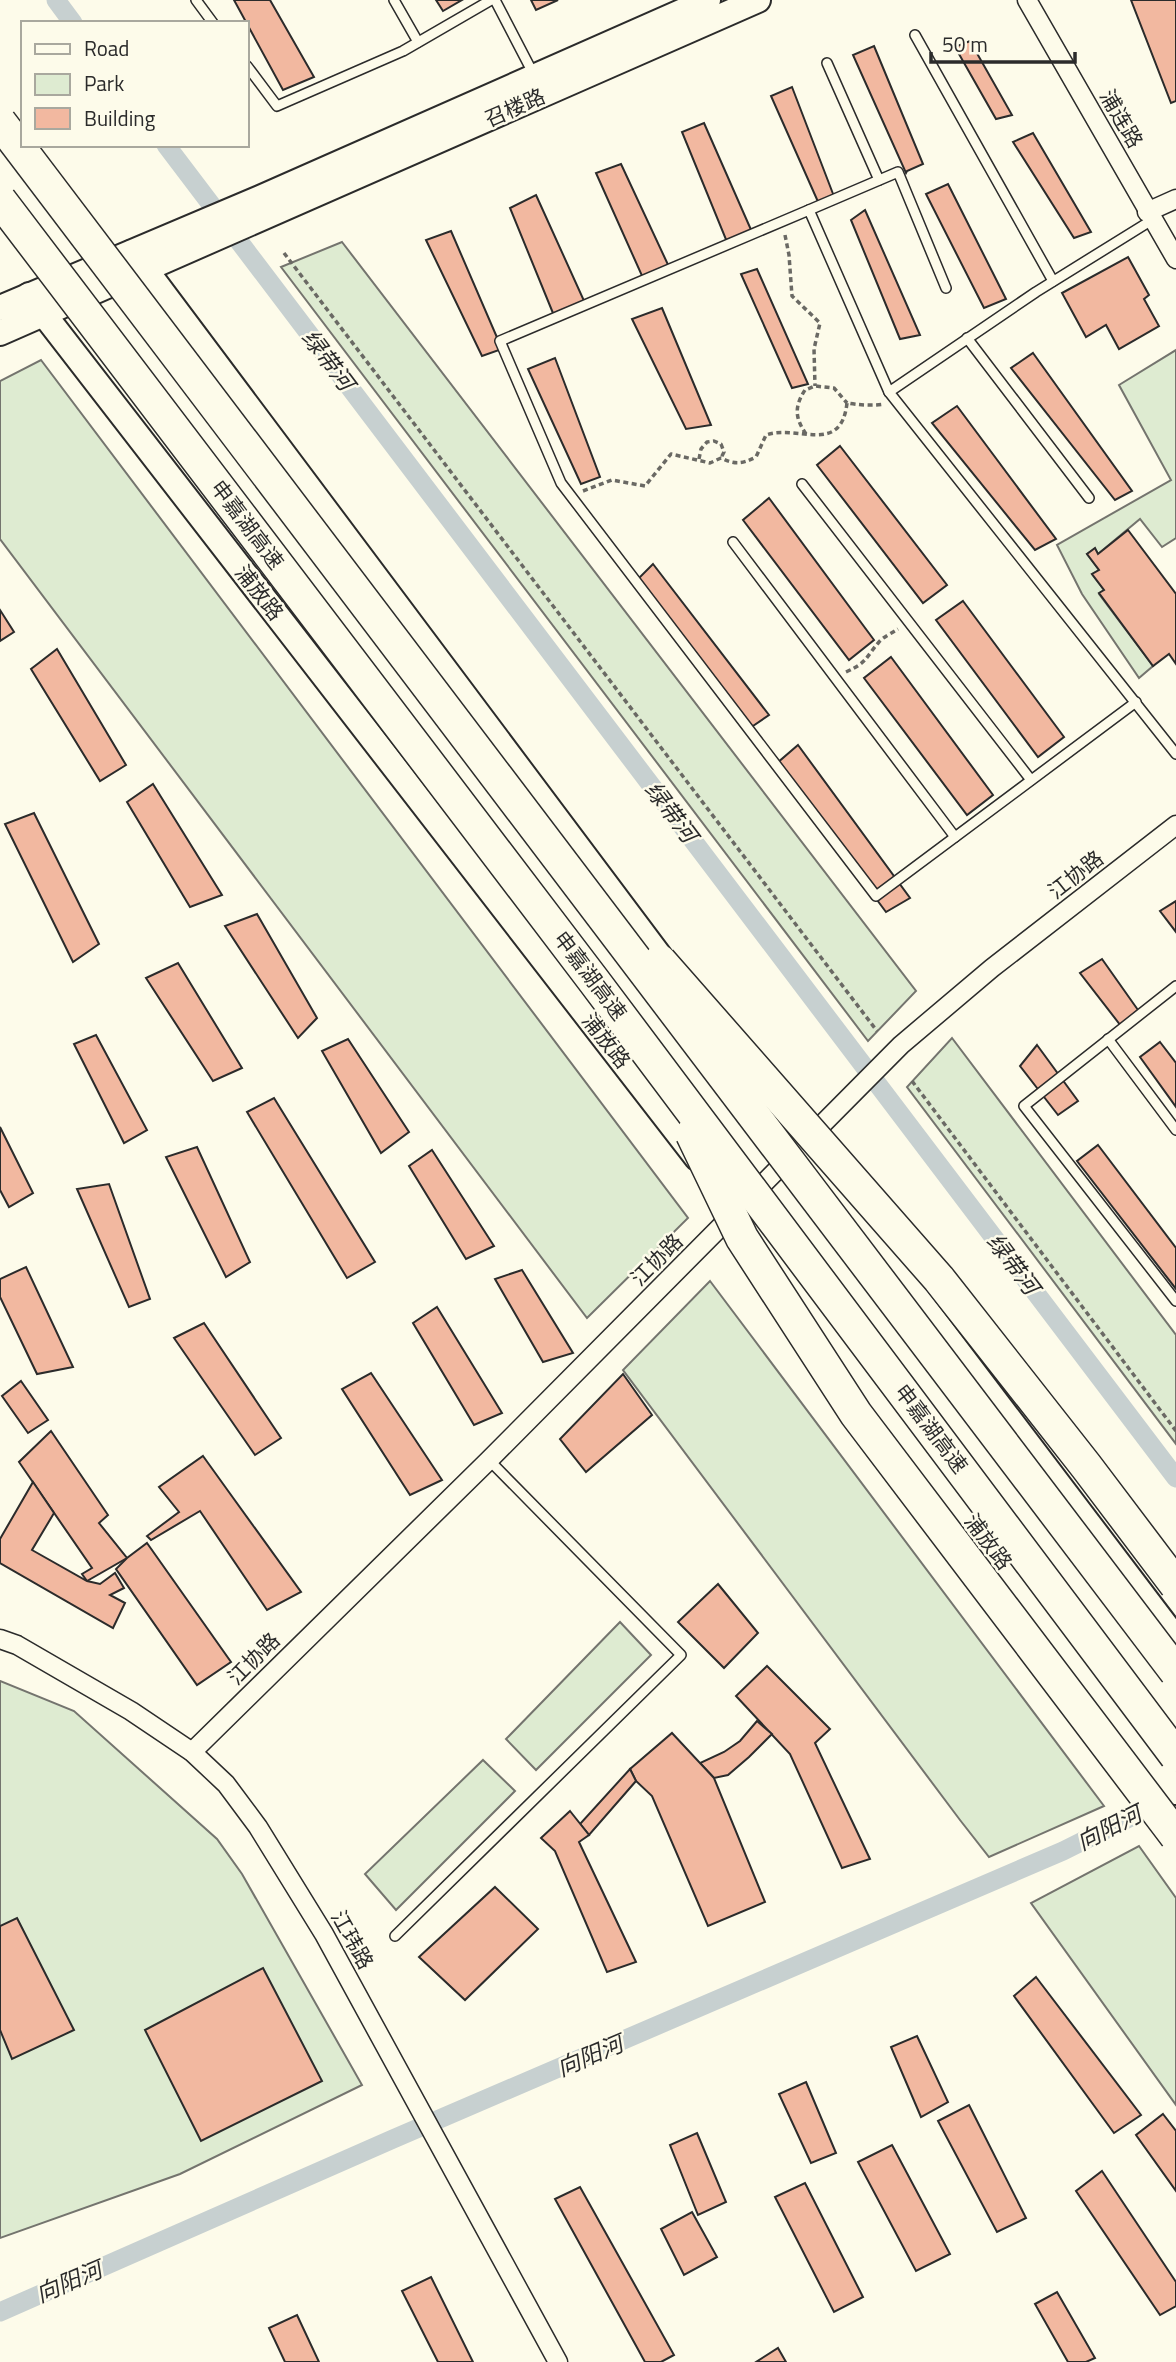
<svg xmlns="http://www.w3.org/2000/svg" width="1176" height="2362" font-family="'Titillium Web','Noto Sans SC',sans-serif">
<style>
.green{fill:#deebd1;stroke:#74746e;stroke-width:2}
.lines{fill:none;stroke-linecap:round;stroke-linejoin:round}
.canal{stroke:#c7d0d0;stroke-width:19}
.building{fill:#f2b8a0;stroke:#2b2b2b;stroke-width:2}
.lane-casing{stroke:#2b2b2b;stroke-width:12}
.street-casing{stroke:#2b2b2b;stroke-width:21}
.secondary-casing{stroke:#2b2b2b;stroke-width:28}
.path{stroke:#6a6964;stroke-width:3.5;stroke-dasharray:5 3.5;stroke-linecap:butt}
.lane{stroke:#fdfbea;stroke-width:9}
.street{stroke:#fdfbea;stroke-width:18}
.secondary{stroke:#fdfbea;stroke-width:24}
.highway-bridge-casing{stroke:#2b2b2b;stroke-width:35;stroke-linecap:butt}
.highway-bridge{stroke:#fdfbea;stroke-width:32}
.labels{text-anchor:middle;stroke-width:5;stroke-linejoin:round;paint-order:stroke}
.street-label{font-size:21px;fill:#2b2b2b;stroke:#fdfbea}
.water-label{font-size:23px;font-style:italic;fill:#2b2b2b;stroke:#fdfbea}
</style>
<rect width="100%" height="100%" fill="#fdfbea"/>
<g class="green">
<polygon points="342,242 916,991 868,1041 281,267"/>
<polygon points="1176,350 1176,538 1162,547 1140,519 1098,554 1095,549 1087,554 1099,570 1092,574 1104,590 1099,594 1153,666 1139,678 1082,594 1057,545 1171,480 1119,385"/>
<polygon points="41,360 688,1218 587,1318 0,539 0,381"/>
<polygon points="952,1038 1176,1335 1176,1444 907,1087"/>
<polygon points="710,1281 1104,1806 989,1857 960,1820 623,1370"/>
<polygon points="620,1622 651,1655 536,1770 506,1739"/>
<polygon points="0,1681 74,1711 217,1839 242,1874 362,2085 180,2174 0,2238"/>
<polygon points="483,1760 515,1791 396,1910 365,1874"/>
<polygon points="1139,1846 1176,1898 1176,2105 1031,1903"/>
</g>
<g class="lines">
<g class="canal">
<polyline points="56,0 73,23"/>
<polyline points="166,145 1176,1478"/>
<polyline points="0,2312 393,2139 1063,1851 1163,1801"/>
</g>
</g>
<g class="building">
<polygon points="234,0 270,0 314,77 283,90"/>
<polygon points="436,0 462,0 443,11"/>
<polygon points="531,0 558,0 536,10"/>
<polygon points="1131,0 1176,0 1176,101 1171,103"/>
<polygon points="970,41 1012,115 996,119 955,47"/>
<polygon points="874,46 923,164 907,171 906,173 853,55"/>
<polygon points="792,87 835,199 819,204 771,96"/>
<polygon points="704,123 752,232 727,242 682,132"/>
<polygon points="1033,133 1091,232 1074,238 1013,142"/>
<polygon points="621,164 670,269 643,278 596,173"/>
<polygon points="948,184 1006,299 984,308 926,194"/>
<polygon points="536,195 585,303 555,318 510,208"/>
<polygon points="865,210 920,335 900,339 851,220"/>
<polygon points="451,231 502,349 482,356 426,240"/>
<polygon points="1128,257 1149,295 1144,299 1159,326 1119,349 1106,325 1086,337 1062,293"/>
<polygon points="757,269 808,384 792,388 741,274"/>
<polygon points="662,308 711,425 686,429 632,319"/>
<polygon points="1033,353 1132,491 1115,500 1011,368"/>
<polygon points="555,358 600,477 581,484 528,369"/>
<polygon points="957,406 1056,539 1035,550 932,423"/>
<polygon points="840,446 947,585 923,603 817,465"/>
<polygon points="769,498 874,640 849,660 743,520"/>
<polygon points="1128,530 1176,594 1176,664 1169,654 1153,666 1099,593 1104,590 1092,574 1099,570 1087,554 1095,548 1098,554"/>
<polygon points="653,564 769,715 750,728 636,581"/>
<polygon points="963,601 1064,737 1038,757 936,620"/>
<polygon points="0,610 14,632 0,641"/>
<polygon points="57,649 126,765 100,781 31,669"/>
<polygon points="891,657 993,795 967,815 864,678"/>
<polygon points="798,745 910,898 886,912 776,764"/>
<polygon points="153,784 222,895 190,907 127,802"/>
<polygon points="34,813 99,944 73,962 5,824"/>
<polygon points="1176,901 1176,932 1160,911"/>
<polygon points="257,914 317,1018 298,1038 225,926"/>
<polygon points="1102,959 1138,1010 1121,1026 1080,973"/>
<polygon points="178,963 242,1068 213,1081 146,978"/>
<polygon points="96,1035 147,1130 124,1143 74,1044"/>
<polygon points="348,1039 409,1132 381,1153 322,1051"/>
<polygon points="1160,1042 1176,1063 1176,1107 1140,1057"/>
<polygon points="1037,1045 1078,1101 1058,1115 1020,1066"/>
<polygon points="274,1098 375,1262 347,1278 247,1112"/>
<polygon points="0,1127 33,1193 9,1207 0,1190"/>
<polygon points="1098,1145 1176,1248 1176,1289 1077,1161"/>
<polygon points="197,1147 250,1262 226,1277 166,1157"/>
<polygon points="432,1150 494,1246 466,1259 409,1166"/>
<polygon points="109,1184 150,1299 129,1307 77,1189"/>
<polygon points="26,1267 73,1367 37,1374 0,1297 0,1279"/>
<polygon points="522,1270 573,1353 543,1362 495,1279"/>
<polygon points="437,1307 502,1413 474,1425 413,1323"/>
<polygon points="204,1323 281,1438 255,1455 174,1338"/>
<polygon points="371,1373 442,1480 410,1495 342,1389"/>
<polygon points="623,1374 652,1415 586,1472 560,1439"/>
<polygon points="21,1381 48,1420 28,1433 2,1396"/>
<polygon points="51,1431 108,1515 99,1523 127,1558 87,1581 82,1574 92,1568 19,1462"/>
<polygon points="203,1456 226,1488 301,1592 267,1610 200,1511 151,1540 147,1536 179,1512 159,1487"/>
<polygon points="33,1482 54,1513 32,1550 87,1581 100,1584 115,1573 124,1588 110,1595 125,1603 113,1628 0,1563 0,1539"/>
<polygon points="147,1543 231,1662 197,1685 116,1569 127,1558"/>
<polygon points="718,1584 758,1633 724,1668 678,1622"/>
<polygon points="767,1666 830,1729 815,1743 870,1859 842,1868 790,1754 736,1696"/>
<polygon points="757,1721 772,1734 749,1757 728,1775 714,1778 700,1763 724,1752 740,1741"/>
<polygon points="672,1733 714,1778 765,1902 708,1926 652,1796 636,1781 630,1769"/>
<polygon points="630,1769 636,1781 589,1835 580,1824"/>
<polygon points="570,1811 589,1835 579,1842 636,1962 607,1972 555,1851 541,1838"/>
<polygon points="495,1887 538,1929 465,2000 419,1957"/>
<polygon points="17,1918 74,2030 12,2059 0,2030 0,1926"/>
<polygon points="263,1968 322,2081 201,2141 145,2030"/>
<polygon points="1036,1977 1141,2115 1114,2133 1014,1996"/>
<polygon points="917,2036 948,2102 921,2117 891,2047"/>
<polygon points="806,2082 836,2153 811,2163 779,2094"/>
<polygon points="969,2105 1026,2218 997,2232 938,2121"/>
<polygon points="1163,2114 1176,2131 1176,2191 1136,2135"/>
<polygon points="697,2133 726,2202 698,2215 670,2145"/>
<polygon points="892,2145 950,2254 916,2271 858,2162"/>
<polygon points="1102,2171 1176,2282 1176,2306 1160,2315 1076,2191"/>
<polygon points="805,2183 863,2297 834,2312 775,2197"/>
<polygon points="580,2187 674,2355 661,2362 645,2362 555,2199"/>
<polygon points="692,2212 717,2257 684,2275 661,2229"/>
<polygon points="431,2277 473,2362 438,2362 402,2291"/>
<polygon points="1057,2292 1095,2358 1086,2362 1068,2362 1035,2304"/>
<polygon points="297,2315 319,2362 285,2362 269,2328"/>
<polygon points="778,2348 786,2362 756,2362"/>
</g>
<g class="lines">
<g class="lane-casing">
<g id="lane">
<polyline points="196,0 213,23"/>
<polyline points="394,0 418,42"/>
<polyline points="495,0 534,75"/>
<polyline points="915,35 1053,281"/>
<polyline points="827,63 879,180"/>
<polyline points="247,66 277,106 403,51 491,0"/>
<polyline points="809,210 898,172 946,288"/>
<polyline points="1152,220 1036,292 889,392 1176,754"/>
<polyline points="967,338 1089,498"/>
<polyline points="889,392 809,210 500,341 561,483 876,896 1136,702"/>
<polyline points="802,484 1031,780"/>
<polyline points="733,542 955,837"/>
<polyline points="1176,986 1024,1106 1176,1301"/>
<polyline points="1108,1039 1176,1130"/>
<polyline points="395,1936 681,1655 489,1460"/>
</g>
</g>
<g class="street-casing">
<g id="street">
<polyline points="1027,0 1176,259"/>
<polyline points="1147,212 1176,199"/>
<polyline points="0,1639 17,1645 131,1711 192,1752 226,1784 258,1827 324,1934 558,2362"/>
<polyline points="192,1752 489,1460 901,1045 992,968 1176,825"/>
</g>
</g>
<g class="secondary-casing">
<g id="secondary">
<polyline points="131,253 145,269 673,974"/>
<polyline points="29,295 697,1158"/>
<polyline points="0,308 260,198 708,0"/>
<polyline points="0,333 758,0"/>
<polyline points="783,1121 1176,1639"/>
<polyline points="752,1229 1176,1792"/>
</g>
</g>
<g class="path">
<polyline points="785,235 789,255 792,296 820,323 814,349 815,386"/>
<polyline points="284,253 877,1031"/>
<path d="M 806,434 C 795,418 794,407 805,390 L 815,386 L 834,388 L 847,403"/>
<polyline points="699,459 701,449 707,442 714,441 721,444 724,452 721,458"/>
<path d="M 583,491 L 612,480 L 645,486 L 671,454 L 710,463 L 721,458 C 735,465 742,464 756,457 L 766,435 C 798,424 841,456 847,403 C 857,405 874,406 884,404"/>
<path d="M 846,672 C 868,662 865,658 879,642 C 883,637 892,633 898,629"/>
<polyline points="912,1081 1176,1431"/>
</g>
<use href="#lane" class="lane"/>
<use href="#street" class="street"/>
<use href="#secondary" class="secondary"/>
<g class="highway-bridge-casing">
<g id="highway-bridge">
<polyline points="0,122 1176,1672"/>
<polyline points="0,200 594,981 1176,1756"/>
<polyline points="660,961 939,1279 1086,1466 1176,1585"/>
<polyline points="692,1134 742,1238 856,1414 1176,1836"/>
</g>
</g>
<use href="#highway-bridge" class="highway-bridge"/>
</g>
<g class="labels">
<g class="street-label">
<text transform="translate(515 108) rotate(-24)" y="7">召楼路</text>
<text transform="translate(1121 119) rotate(60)" y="7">浦连路</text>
<text transform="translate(247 525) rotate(53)" y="7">申嘉湖高速</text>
<text transform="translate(259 593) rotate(52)" y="7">浦放路</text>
<text transform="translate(1076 875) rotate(-38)" y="7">江协路</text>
<text transform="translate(590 976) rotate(53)" y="7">申嘉湖高速</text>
<text transform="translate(606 1041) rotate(52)" y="7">浦放路</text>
<text transform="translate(657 1260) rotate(-45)" y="7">江协路</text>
<text transform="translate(931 1429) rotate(53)" y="7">申嘉湖高速</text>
<text transform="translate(988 1542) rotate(53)" y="7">浦放路</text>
<text transform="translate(254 1659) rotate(-45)" y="7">江协路</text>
<text transform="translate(352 1940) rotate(61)" y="7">江玮路</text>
</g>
<g class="water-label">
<text transform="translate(328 360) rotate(53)" y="8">绿带河</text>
<text transform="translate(671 812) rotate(53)" y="8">绿带河</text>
<text transform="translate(1013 1264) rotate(53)" y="8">绿带河</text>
<text transform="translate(1109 1828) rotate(-27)" y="8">向阳河</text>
<text transform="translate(590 2056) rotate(-23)" y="8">向阳河</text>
<text transform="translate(69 2282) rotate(-23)" y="8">向阳河</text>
</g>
</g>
<rect x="21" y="21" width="228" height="126" fill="#fdfbea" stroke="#a9a89e" stroke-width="2"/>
<rect x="35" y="44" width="35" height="10" fill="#fdfbea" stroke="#a9a89e" stroke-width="2"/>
<text x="84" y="56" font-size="21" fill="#2b2b2b">Road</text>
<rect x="35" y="74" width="35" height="21" fill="#deebd1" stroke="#a9a89e" stroke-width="2"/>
<text x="84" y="91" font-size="21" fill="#2b2b2b">Park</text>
<rect x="35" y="108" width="35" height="21" fill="#f2b8a0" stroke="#a9a89e" stroke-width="2"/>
<text x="84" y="126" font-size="21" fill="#2b2b2b">Building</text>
<path d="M931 52v10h144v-10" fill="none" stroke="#2b2b2b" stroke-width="3.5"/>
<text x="942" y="52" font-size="21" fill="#2b2b2b" stroke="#fdfbea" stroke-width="5" paint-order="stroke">50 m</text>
</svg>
